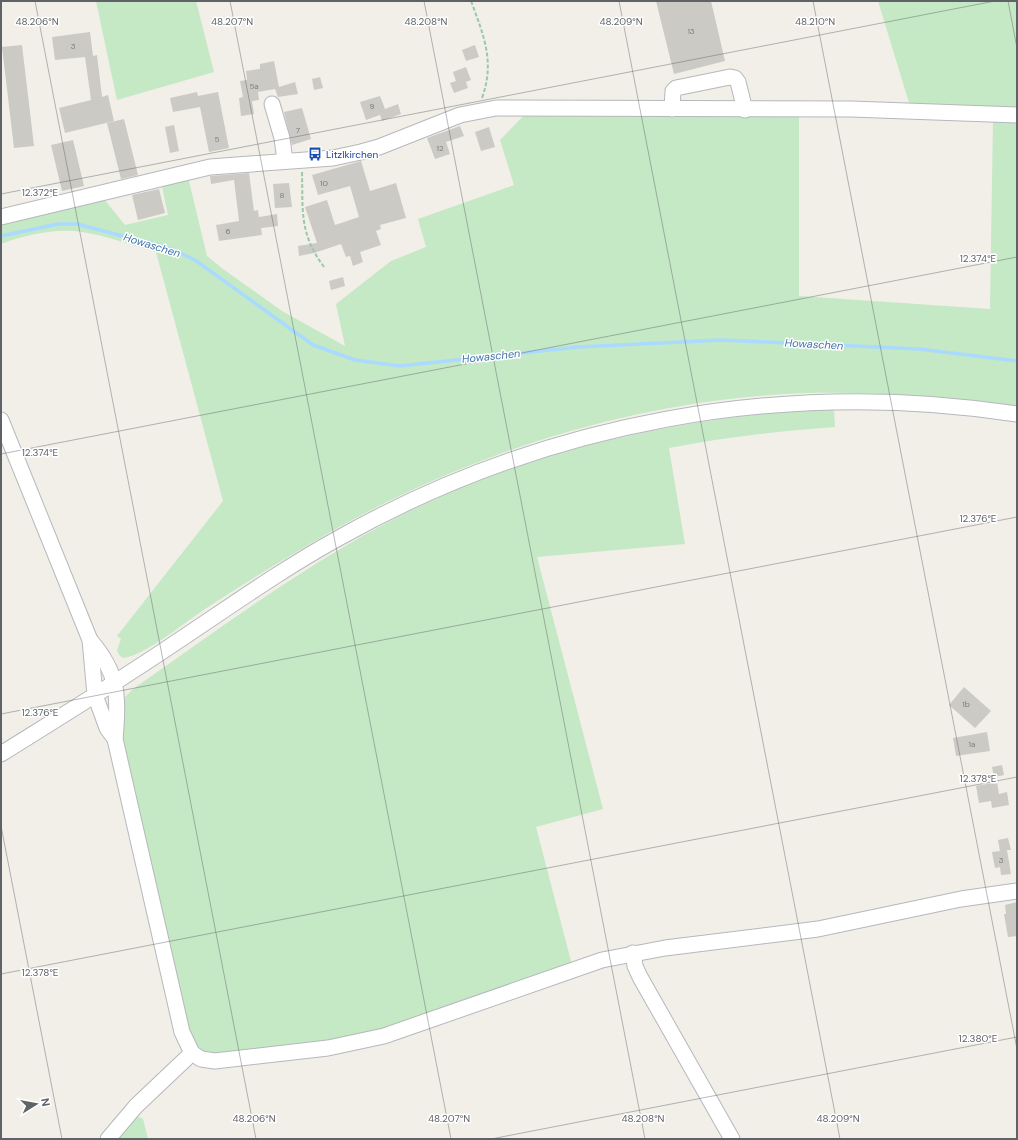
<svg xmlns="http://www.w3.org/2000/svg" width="1018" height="1140" font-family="'DM Sans',sans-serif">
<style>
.green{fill:#c5e8c5}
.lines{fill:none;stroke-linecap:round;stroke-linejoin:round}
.stream{stroke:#aadaff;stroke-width:3.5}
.building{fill:#cccac5}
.minor-casing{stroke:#b5b8bc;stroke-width:17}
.path{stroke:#9cc7a9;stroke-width:2;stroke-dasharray:4 2;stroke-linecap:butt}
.minor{stroke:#fff;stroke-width:15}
.ticks{fill:none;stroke:#5f6368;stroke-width:1;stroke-opacity:0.45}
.labels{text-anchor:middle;stroke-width:3;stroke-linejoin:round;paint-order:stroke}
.number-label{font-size:8px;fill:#7a7d7f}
.transit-label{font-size:10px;fill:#164399;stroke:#fff;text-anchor:start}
.water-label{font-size:11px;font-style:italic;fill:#4174aa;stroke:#fff}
.ticks-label{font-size:10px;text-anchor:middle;fill:#5f6368;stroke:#fff;stroke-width:3;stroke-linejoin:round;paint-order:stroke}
</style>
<rect width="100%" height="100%" fill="#f1efe8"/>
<g class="green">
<polygon points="96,1 196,1 214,72 117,100"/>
<polygon points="878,1 1017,1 1017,111 910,106"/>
<path d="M 528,111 L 799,115 L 799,296 L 990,309 L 993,119 L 1017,122 L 1017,407 C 947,398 877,391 807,393 C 640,399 476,450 332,531 C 289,556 246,582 205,609 C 185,622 145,656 123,658 L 119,655 L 117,650 L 121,639 L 117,636 L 223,501 L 156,252 C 132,245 107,236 82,232 C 57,228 25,235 1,244 L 1,225 L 104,199 L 125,225 L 168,215 L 161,182 L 188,177 L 207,256 L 223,269 L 282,311 L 345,346 L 336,304 L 391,261 L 426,247 L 418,219 L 514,185 L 500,140 Z"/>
<path d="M 801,410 L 834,410 L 835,427 C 779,431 724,437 669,448 L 685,544 L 537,557 L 603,809 L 536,827 L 572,965 L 385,1031 L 291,1048 L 204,1054 L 196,1049 L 191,1040 L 131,781 L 123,736 L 122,710 L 124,698 L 133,689 C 213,633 291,575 377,528 C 510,456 652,423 801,410 Z"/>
<polygon points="134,1115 143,1119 148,1139 113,1139"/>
</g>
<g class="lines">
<polyline class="stream" points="1,236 58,224 77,224 172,249 195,260 313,345 355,360 400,366 578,347 722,340 919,349 1017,361"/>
</g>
<g class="building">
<polygon points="656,1 711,1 725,61 674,74"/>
<polygon points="90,32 93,56 97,55 102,97 108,95 114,121 65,133 59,108 91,100 85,57 55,60 52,37"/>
<polygon points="22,45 34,146 14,148 2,47"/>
<polygon points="475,45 479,57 466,61 462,50"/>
<polygon points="274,61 279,87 295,82 298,94 278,97 275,89 258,92 259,100 252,101 254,114 241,116 239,98 243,97 240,81 247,80 246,71 260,69 260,64"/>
<polygon points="466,67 471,80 466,82 468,88 454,93 450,83 456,81 453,72"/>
<polygon points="320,77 323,88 314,90 312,79"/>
<polygon points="197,92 198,96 218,92 229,148 209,152 200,107 173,112 170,98"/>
<polygon points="380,96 385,109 398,104 401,114 382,121 380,115 366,120 360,102"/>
<polygon points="302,108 311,139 292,145 284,112"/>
<polygon points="124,119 138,175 121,179 107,123"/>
<polygon points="174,125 179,151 170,153 165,127"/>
<polygon points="460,126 464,136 446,142 450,154 435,159 427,138"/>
<polygon points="489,127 495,147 481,151 475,132"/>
<polygon points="73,140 84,186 62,191 51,145"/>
<polygon points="361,161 370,191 396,183 406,218 380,225 381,229 376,231 381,245 360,252 363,262 353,266 350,256 346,257 341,244 314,253 299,256 298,246 317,243 305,207 327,200 335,225 359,217 350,186 318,195 312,175"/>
<polygon points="249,173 254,211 258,210 259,217 277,214 278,226 261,228 262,235 219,241 216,225 239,221 234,180 211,184 210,176"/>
<polygon points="289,183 292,207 275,208 273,184"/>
<polygon points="159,189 165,213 138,220 132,195"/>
<polygon points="343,277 345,286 331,290 329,281"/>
<polygon points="964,687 991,711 975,728 949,705"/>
<polygon points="987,732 990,751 956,756 953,738"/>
<polygon points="1002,765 1004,775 994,777 992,767"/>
<polygon points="997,782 999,794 1007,792 1009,805 992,808 991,801 979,803 976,786"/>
<polygon points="1008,838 1011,850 1007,850 1011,874 1001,875 1000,867 995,868 992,852 1000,851 998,840"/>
<polygon points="1017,902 1017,936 1008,937 1004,914 1006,914 1005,905"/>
</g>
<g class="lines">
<g class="minor-casing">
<g id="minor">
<polyline points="272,104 282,138 285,161"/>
<polyline points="672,109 673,91 676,88 730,77 735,78 738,82 745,110"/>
<polyline points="1,217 210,167 333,158 361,152 379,147 460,115 496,108 851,109 1017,115"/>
<polyline points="1,420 90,640 95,695 107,728 115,739"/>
<path d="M 90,640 C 119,673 119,697 115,739 L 182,1032 L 192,1053 L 201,1059 L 215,1061 L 328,1048 L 384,1036 L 602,960 L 665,948 L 818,929 L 961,899 L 1017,891"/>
<path d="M 1,754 C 57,719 114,684 169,647 C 225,610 279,571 337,539 C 544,422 783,378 1017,414"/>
<polyline points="633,953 635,966 640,977 732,1139"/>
<polyline points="108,1139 136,1106 192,1053"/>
</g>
</g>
<g class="path">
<path d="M 471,1 C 484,36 495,62 482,98"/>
<path d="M 302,172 C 303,211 299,233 324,267"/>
</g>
<use href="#minor" class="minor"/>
</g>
<path class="ticks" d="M 35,1 L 256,1139M 230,1 L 451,1139M 424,1 L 645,1139M 619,1 L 840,1139M 813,1 L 1017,1049M 1008,1 L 1017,48M 1,194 L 995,1M 1,454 L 1017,257M 1,714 L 1017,517M 1,826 L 62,1139M 1,974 L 1017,777M 491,1139 L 1017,1037"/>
<defs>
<g id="bus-bare" transform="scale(1.08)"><path d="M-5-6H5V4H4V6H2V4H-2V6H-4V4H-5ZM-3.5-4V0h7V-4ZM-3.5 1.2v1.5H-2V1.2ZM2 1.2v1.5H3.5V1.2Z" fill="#1a4fb4" stroke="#fff" stroke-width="2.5" paint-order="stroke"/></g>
</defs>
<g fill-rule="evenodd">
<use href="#bus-bare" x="315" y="154"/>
</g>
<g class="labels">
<g class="number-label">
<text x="691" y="34">13</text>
<text x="73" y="49">3</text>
<text x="254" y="89">5a</text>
<text x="372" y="109">9</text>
<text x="298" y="133">7</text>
<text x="217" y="142">5</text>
<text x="440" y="151">12</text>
<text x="324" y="186">10</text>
<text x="282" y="198">8</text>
<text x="228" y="234">6</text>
<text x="966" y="707">1b</text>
<text x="972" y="747">1a</text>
<text x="1001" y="863">3</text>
</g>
<g class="transit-label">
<text x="326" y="158">Litzlkirchen</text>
</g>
<g class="water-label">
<text transform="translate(152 245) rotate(17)" y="4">Howaschen</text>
<text transform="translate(814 344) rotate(3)" y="4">Howaschen</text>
<text transform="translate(491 356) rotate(-6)" y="4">Howaschen</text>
</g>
</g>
<g class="ticks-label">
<text x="37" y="25">48.206°N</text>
<text x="232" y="25">48.207°N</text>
<text x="426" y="25">48.208°N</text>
<text x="621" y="25">48.209°N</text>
<text x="815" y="25">48.210°N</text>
<text x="40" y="196">12.372°E</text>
<text x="978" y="262">12.374°E</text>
<text x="40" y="456">12.374°E</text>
<text x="978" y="522">12.376°E</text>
<text x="40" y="716">12.376°E</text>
<text x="978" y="782">12.378°E</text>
<text x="40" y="976">12.378°E</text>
<text x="978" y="1042">12.380°E</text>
<text x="254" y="1122">48.206°N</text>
<text x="449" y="1122">48.207°N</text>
<text x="643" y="1122">48.208°N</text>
<text x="838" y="1122">48.209°N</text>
</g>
<rect width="1018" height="1140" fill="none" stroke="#5f6368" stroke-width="4"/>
<g transform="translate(36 1104) rotate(79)" stroke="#ffffff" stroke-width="3" paint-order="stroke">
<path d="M0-3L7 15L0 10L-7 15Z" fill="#5f6368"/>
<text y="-6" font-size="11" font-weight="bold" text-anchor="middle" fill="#5f6368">N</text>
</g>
</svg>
